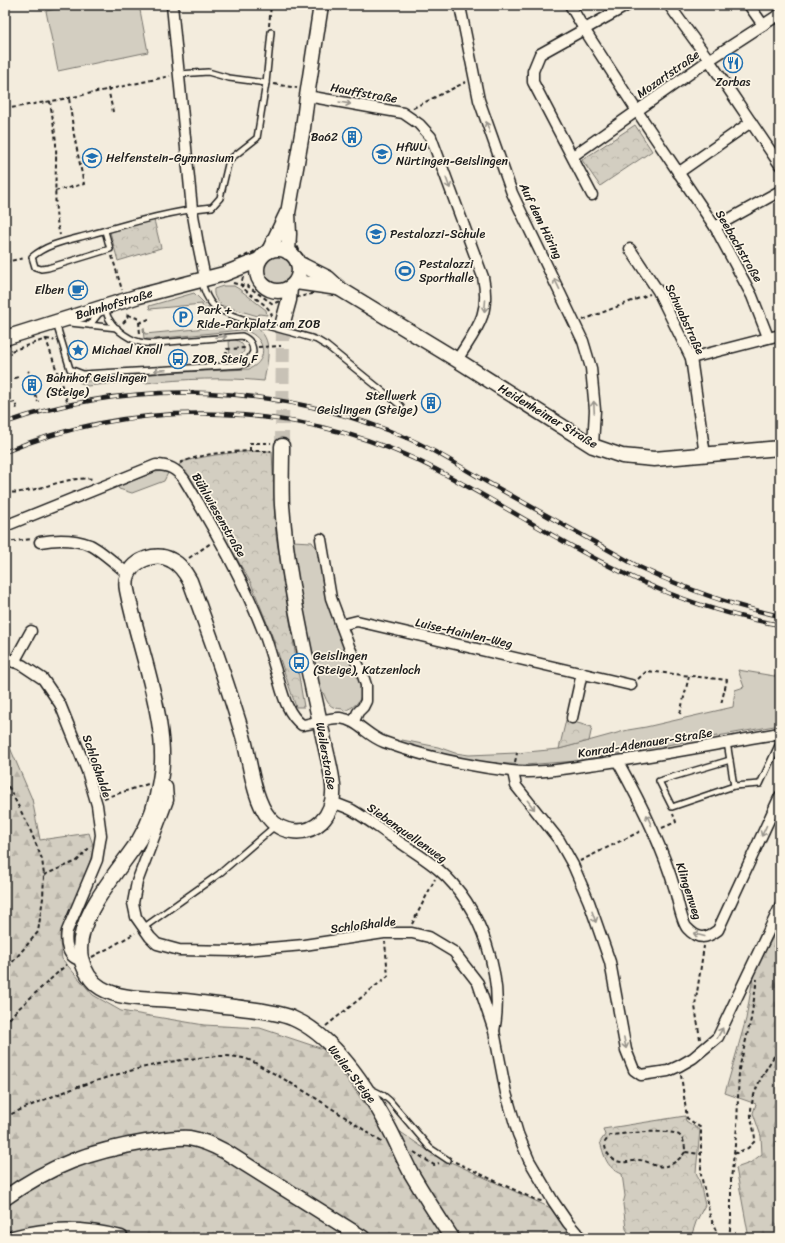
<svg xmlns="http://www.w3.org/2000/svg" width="785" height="1243" font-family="Sriracha,sans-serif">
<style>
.grass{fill:#d3cec1;stroke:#78756e}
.forest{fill:url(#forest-firs);stroke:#78756e}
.park{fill:url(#park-crowns);stroke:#78756e}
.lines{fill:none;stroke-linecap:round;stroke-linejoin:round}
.secondary-tunnel{stroke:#c8c2b6;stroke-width:14;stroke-dasharray:14 7;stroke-linecap:butt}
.lane-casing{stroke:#1c1c1c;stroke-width:8}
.street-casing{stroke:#1c1c1c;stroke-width:13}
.secondary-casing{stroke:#1c1c1c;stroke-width:17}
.path{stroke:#1c1c1c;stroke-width:2;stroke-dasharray:4 3;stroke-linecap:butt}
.lane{stroke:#fcf5e5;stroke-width:5}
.street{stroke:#fcf5e5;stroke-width:10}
.secondary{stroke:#fcf5e5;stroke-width:14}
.rail-casing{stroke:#1c1c1c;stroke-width:4.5}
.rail{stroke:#fcf5e5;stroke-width:3;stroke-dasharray:9;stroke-linecap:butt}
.oneway{stroke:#97938b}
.labels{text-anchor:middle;stroke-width:3.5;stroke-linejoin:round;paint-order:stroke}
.street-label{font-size:12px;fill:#1c1c1c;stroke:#fcf5e5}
.poi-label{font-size:12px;fill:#1c1c1c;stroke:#fcf5e5;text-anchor:start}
</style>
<defs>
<pattern id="forest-firs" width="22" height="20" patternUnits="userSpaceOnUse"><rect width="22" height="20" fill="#d3cec1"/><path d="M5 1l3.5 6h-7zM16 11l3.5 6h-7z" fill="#b5b0a5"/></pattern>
<pattern id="park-crowns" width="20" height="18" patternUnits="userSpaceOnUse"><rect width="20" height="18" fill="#d3cec1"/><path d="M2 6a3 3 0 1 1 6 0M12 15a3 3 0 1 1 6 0" fill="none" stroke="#b5b0a5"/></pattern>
</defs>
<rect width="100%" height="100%" fill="#f3ecdd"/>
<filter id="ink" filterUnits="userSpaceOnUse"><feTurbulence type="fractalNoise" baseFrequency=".025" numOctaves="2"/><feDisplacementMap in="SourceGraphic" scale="8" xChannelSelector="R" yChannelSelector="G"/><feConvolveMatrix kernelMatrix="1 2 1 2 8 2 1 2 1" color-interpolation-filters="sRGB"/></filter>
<g filter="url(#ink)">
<g class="grass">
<polygon points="77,5 139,5 148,52 58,71 46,11"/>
<circle cx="278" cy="270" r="15"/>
<path d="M 223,286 L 234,286 L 239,289 L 266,310 L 267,315 L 259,314 L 258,316 L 223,306 C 217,301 213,297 214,289 Z"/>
<polygon points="194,293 208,307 209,312 203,312 202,304 150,309 149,306"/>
<path d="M 228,319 L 231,319 C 239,321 248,323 255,327 C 275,338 267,363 264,381 C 224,377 185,379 145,383 L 138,381 L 87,386 L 79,382 L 162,373 L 249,369 C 271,360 265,333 241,330 L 154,339 L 144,339 L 143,328 L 144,328 L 145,334 L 228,326 Z"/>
<path d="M 229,340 C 237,339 244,342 244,351 L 240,357 L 230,358 Z"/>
<polygon points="164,471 168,473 164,481 132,493 119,489 118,487 154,472"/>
<path d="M 292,541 L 312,542 L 316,548 L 358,675 C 363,694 364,703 344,711 L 343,709 C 329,708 328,704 323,692 L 321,692 L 320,689 L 304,618 Z"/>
<polygon points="738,670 780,677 780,725 576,761 525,765 481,762 443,755 401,743 402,740 438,747 455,753 469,755 517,753 559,749 628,730 646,727 733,707 735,690 744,687"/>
</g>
<g class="forest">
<polygon points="5,736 32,799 40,840 89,833 94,848 83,884 68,918 60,942 62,959 93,995 121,1011 204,1025 260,1028 326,1050 370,1111 431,1153 553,1209 574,1238 5,1238"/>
<polygon points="780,925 780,1238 749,1238 736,1168 750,1163 762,1154 761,1136 753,1113 756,1104 725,1093 746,1019 754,971"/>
</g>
<g class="park">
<polygon points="635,125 652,151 600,186 582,160"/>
<polygon points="154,220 161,248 118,261 110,232"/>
<path d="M 272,451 L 276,535 L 304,707 L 296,707 L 273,638 L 251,583 L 191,481 L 179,466 L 181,462 C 213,454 240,451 272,451 Z"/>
<polygon points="566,720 592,727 589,741 559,749"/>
<path d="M 685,1116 L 686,1121 L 700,1130 L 696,1172 L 700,1183 L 705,1205 L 696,1222 L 691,1237 L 632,1238 L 626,1229 L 623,1204 L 625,1196 L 622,1174 C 606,1167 605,1158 600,1142 L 605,1135 L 603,1129 Z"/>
</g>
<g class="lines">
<polyline class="secondary-tunnel" points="282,446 283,322"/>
<g class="lane-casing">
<g id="lane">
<polyline points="266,83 271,32"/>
<path d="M 105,231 L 110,249 L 48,268 L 41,269 L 35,267 L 32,257 C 48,243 71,240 92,234 C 131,223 171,211 212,207 L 220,198 L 229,160 L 257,138 L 266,83 L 229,78 L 208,72 L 179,74"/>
<path d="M 201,280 C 204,289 206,298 213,305 C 227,319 295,332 317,340 L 327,346 L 401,406"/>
<path d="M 56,323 L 70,369 L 83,374 L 241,365 L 247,363 L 253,352 C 253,344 250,339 242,336 L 157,343 C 153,343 149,344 145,343 C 132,342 115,330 109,319 C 107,316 106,311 105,307"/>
<polyline points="70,323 117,328"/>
<polyline points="90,325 100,312"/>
<polyline points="727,742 734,786"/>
<polyline points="730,760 659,781 672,807 734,786 760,784 780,741"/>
<polyline points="143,928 219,874 275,826"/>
<polyline points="371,1089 383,1095 390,1101 430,1148 448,1160"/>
</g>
</g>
<g class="street-casing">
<g id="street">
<polyline points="172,5 192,209 198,244 205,278"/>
<polyline points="459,5 461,11 479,100 512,193 583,341 591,368 595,410 593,446"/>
<polyline points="570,5 584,29 637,111 715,227 752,296 768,337"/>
<polyline points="669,5 709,60 780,165"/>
<polyline points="749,5 763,25"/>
<path d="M 307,96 L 403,113 L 419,124 L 431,137 L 483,277 C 491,316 476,329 457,360"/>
<polyline points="573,156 709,60 780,14"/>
<polyline points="678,173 751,122"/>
<polyline points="592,195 533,82 533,71 540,54 628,5"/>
<polyline points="715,227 780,191"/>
<polyline points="630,249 658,291 691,358 705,455"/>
<polyline points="691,358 780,335"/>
<path d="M 5,526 L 156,465 C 169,465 176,469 184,479 C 215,530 244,581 265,636 C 269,647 272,659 276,671 C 282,690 285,712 302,725 C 314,724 329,717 340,718 C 358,720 367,736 384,742 C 425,757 468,766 511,771 C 537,774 563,769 589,765 C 653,757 717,744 780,733"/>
<polyline points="321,539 331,598 341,625 350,649 362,673 366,685 366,701 363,707 358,712 354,721"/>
<path d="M 40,542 C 57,539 74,539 90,545 C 101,550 118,566 128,574"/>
<polyline points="341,625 357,621 631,685"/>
<path d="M 5,658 L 22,665 L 43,679 L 60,704 L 87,771 L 97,805 L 101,835 L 97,860 L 67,931 C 65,942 67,959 82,960"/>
<polyline points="14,662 31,631"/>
<polyline points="572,718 582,673"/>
<path d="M 618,762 C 641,803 662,845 675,890 C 677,898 682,923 687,928 C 698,940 706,939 718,930 L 780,796"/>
<polyline points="513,772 516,786 559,840 573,865 589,902 610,962 626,1050 634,1070 641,1075 668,1071 679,1066 693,1058 718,1037 780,907"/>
<polyline points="161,780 167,787 168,800 137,882 133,903 136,917 150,937 157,944 179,950 235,951 304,945 384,933 412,933 429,937 454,952 478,983 494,1031 506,1093 518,1134 529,1160 553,1201 568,1223 581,1238"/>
<path d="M 332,802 C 339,805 346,807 352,810 C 366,818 379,828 392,837 C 408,848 425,858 439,870 C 481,906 505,977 494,1031"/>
</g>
</g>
<g class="secondary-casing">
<g id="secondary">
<circle cx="278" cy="270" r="21"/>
<polyline points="269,251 287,213"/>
<polyline points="288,252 289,234 288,213 303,128 307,96 321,5"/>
<polyline points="298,263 328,278 340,289 457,360 593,446 622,456 654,459 780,448"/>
<polyline points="296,282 338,288"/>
<polyline points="283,322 289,300 290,288"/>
<polyline points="5,338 139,296 224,274 259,260"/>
<path d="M 282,446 C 282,466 281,486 282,505 C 286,563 298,621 310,677 C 315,700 320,723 325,745 C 328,759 332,773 333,786 C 334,799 331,812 321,822 C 306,836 282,834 269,818 C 253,799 250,760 243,736 C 227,683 209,632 190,581 C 185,572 180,564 171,560 C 157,552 134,559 128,575 C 126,580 126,585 127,590 C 136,635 152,677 159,722 C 162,741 164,761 160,780 C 157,801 150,822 139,840 C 119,871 73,919 81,958 C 84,970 91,982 101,988 C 121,1000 149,998 172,1000 C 193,1001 214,1005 235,1007 C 254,1010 274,1011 292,1018 C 335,1036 368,1089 389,1128 C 397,1143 403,1158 411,1173 C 424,1195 438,1217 452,1238"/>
<path d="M 5,1198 C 51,1165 91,1151 146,1142 C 160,1140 175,1137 189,1138 C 202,1140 215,1146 226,1152 L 363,1238"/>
<path d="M 13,1238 C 49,1228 85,1228 121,1238"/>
</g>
</g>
<g class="path">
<polyline points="269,26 271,5"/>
<polyline points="274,84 297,88"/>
<polyline points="108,88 113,112"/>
<path d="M 50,101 C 52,115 55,130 56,144 C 57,174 52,206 60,235"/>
<polyline points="413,108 466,82"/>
<polyline points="5,109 69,98 170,76"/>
<polyline points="55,191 84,184 74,135 69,98"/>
<path d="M 272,231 L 295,235 C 297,251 302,258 317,265 L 312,294 L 277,302 L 273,304 L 246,285 L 241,285 L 243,277 L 240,258 C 255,252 267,247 272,231 Z"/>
<polyline points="112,256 122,290"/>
<polyline points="5,262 25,258"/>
<path d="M 233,283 L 241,285 C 248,296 270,304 272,316"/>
<polyline points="128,315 137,318 139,321 140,335"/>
<polyline points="583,320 650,294"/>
<polyline points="123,323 127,319 128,312"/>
<polyline points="139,323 149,319"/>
<polyline points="46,339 53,340 54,341"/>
<polyline points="258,347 281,346"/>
<polyline points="142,349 143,355"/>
<polyline points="5,353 46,339 69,407"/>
<polyline points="225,353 227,354 227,349 246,348"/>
<polyline points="28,371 29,372"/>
<polyline points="15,377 15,378 19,377"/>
<polyline points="35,394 38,402"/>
<polyline points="11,403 15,402 17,409"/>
<polyline points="250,451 250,443 271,443"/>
<path d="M 180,463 C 208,451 241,451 271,451"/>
<path d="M 5,492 C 32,496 64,475 94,479"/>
<polyline points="5,542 32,539"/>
<polyline points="189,558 211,543"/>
<polyline points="638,679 647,671 727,680 721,704"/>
<polyline points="680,714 689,676"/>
<polyline points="515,762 517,753"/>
<polyline points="5,780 29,827 42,859 44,875 43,898 38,932 5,971"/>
<polyline points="104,798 148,784"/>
<polyline points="662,828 676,822 673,814"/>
<polyline points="580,861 643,830"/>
<polyline points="44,875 77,861 89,848"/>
<polyline points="412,924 435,879"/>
<polyline points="92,957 111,947 135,933"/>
<polyline points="5,1024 15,1012 67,964"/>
<polyline points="326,1026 388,976 385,942"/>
<polyline points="700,1039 695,1006 704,946"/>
<polyline points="681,1075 687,1118 701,1128 701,1175 710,1216 719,1238"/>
<path d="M 5,1117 C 60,1091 128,1067 189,1059 C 207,1057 225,1054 243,1058 C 253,1060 264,1069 273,1073 C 311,1094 347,1118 383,1143"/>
<polyline points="414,1152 434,1165 439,1163"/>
<path d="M 685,1152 C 680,1160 668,1169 656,1166 C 651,1164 645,1160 639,1160 C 635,1160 630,1162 627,1162 C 614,1164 604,1154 605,1142 L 610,1135 C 624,1134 669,1128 679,1135 C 684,1139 685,1145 685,1152 L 701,1154"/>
<polyline points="734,1154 737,1127 739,1069 751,1019 757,979"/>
<polyline points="455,1162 536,1200 542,1201"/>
<path d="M 729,1238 L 731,1220 L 731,1179 L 734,1154 L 748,1148 L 755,1141 C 755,1130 750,1121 751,1110 C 753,1087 768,1066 780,1047"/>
</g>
<use href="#lane" class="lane"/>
<use href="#street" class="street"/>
<use href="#secondary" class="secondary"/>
<g class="rail-casing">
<g id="rail">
<path d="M 5,423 C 135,377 280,384 407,438 C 435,450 461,467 487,482 C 538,510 588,539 639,567 C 684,588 731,606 780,616"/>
<path d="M 5,452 C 140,396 305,401 435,469 C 503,504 568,548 638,580 C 683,601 731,616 780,625"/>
</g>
</g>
<use href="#rail" class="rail"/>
</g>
<defs><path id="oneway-shaft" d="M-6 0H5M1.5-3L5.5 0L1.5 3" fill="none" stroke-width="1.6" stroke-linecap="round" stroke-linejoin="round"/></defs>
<g class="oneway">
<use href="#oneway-shaft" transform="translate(345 103) rotate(10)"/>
<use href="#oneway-shaft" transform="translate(488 127) rotate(-109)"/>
<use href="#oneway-shaft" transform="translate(448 183) rotate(70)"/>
<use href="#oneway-shaft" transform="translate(557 284) rotate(-116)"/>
<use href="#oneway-shaft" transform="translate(485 306) rotate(95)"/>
<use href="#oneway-shaft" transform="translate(221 337) rotate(-5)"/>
<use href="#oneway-shaft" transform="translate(160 370) rotate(177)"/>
<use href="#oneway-shaft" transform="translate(594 407) rotate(-93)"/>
<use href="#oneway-shaft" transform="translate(531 805) rotate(52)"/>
<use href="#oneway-shaft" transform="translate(649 820) rotate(-114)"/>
<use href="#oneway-shaft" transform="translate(764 831) rotate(115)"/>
<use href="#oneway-shaft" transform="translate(594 917) rotate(71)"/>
<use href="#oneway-shaft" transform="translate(699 935) rotate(-165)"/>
<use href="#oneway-shaft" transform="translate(720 1033) rotate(-61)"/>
<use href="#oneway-shaft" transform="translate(625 1043) rotate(79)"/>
</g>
</g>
<defs>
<g id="restaurant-ring" transform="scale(1)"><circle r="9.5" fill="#fcf5e5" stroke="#1f6fb2" stroke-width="1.5"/><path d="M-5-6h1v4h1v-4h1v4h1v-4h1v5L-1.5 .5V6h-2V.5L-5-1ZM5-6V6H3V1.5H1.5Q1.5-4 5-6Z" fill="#1f6fb2"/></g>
<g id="building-ring" transform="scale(1)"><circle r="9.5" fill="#fcf5e5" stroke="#1f6fb2" stroke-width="1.5"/><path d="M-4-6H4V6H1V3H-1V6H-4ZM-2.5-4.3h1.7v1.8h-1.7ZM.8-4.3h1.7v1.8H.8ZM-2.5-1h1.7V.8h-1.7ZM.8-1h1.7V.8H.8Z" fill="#1f6fb2"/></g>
<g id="university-ring" transform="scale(1)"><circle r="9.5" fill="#fcf5e5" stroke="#1f6fb2" stroke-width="1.5"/><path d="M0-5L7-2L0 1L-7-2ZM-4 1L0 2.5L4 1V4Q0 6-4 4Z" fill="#1f6fb2"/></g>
<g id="school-ring" transform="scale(1)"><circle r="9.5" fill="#fcf5e5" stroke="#1f6fb2" stroke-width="1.5"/><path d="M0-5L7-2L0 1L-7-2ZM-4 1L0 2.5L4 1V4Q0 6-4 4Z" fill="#1f6fb2"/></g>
<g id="stadium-ring" transform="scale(1)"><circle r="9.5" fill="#fcf5e5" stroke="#1f6fb2" stroke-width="1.5"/><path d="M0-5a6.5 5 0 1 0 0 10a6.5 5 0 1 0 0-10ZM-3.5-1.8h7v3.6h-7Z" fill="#1f6fb2"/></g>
<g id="cafe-ring" transform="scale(1)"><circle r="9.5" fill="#fcf5e5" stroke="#1f6fb2" stroke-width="1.5"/><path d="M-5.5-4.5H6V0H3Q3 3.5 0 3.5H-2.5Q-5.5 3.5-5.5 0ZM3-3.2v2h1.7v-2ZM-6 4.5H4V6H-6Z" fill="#1f6fb2"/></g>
<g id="parking-ring" transform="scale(1)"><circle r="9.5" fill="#fcf5e5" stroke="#1f6fb2" stroke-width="1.5"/><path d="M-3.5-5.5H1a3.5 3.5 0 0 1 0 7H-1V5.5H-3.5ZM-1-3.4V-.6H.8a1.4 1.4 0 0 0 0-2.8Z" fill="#1f6fb2"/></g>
<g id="sight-ring" transform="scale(1)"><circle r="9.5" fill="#fcf5e5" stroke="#1f6fb2" stroke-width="1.5"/><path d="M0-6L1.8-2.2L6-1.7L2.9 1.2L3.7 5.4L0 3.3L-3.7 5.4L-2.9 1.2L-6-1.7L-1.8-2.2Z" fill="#1f6fb2"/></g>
<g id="bus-ring" transform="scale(1)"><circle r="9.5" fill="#fcf5e5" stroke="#1f6fb2" stroke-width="1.5"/><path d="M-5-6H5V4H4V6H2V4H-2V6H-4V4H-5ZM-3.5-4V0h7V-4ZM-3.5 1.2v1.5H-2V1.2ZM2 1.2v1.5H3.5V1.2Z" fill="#1f6fb2"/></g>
</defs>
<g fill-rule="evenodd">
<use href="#restaurant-ring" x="733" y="63"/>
<use href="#building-ring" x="352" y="137"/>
<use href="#university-ring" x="382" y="154"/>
<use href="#school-ring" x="92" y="158"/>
<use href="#school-ring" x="376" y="234"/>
<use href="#stadium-ring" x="405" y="271"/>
<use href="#cafe-ring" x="78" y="290"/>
<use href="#parking-ring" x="183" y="317"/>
<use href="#sight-ring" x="78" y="350"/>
<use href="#bus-ring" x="178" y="359"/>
<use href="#building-ring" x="32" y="385"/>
<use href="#building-ring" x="431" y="403"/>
<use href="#bus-ring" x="299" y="663"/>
</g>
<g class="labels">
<g class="street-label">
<text transform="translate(668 74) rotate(-35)" y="4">Mozartstraße</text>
<text transform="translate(364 93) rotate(10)" y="4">Hauffstraße</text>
<text transform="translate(541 221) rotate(64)" y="4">Auf dem Häring</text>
<text transform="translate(739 246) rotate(60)" y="4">Seebachstraße</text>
<text transform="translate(114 304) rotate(-17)" y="4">Bahnhofstraße</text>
<text transform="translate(685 319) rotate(65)" y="4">Schwabstraße</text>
<text transform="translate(548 416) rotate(31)" y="4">Heidenheimer Straße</text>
<text transform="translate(219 515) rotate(60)" y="4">Bühlwiesenstraße</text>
<text transform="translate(464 633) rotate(13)" y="4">Luise-Hainlen-Weg</text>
<text transform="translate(645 743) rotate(-9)" y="4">Konrad-Adenauer-Straße</text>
<text transform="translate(326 756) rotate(80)" y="4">Weilerstraße</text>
<text transform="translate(97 766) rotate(71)" y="4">Schloßhalde</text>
<text transform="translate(407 833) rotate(35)" y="4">Siebenquellenweg</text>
<text transform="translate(689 891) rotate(72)" y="4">Klingenweg</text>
<text transform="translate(363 925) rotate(-7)" y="4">Schloßhalde</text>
<text transform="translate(352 1074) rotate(52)" y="4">Weiler Steige</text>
</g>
<g class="poi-label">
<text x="733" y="86" text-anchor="middle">Zorbas</text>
<text x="338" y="141" text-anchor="end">Ba62</text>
<text x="396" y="151">HfWU<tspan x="396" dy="14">Nürtingen-Geislingen</tspan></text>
<text x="106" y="162">Helfenstein-Gymnasium</text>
<text x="390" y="238">Pestalozzi-Schule</text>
<text x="419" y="268">Pestalozzi<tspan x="419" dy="14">Sporthalle</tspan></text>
<text x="64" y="294" text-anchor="end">Elben</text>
<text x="197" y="314">Park +<tspan x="197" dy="14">Ride-Parkplatz am ZOB</tspan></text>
<text x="92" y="354">Michael Knoll</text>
<text x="192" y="363">ZOB, Steig F</text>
<text x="46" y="382">Bahnhof Geislingen<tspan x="46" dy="14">(Steige)</tspan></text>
<text x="417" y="400" text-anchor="end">Stellwerk<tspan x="417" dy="14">Geislingen (Steige)</tspan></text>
<text x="313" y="660">Geislingen<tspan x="313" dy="14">(Steige), Katzenloch</tspan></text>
</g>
</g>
<rect width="785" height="1243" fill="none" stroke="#fcf5e5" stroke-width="20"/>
<rect x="10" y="10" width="765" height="1223" fill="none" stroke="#1c1c1c" stroke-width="1.5" filter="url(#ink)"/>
</svg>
